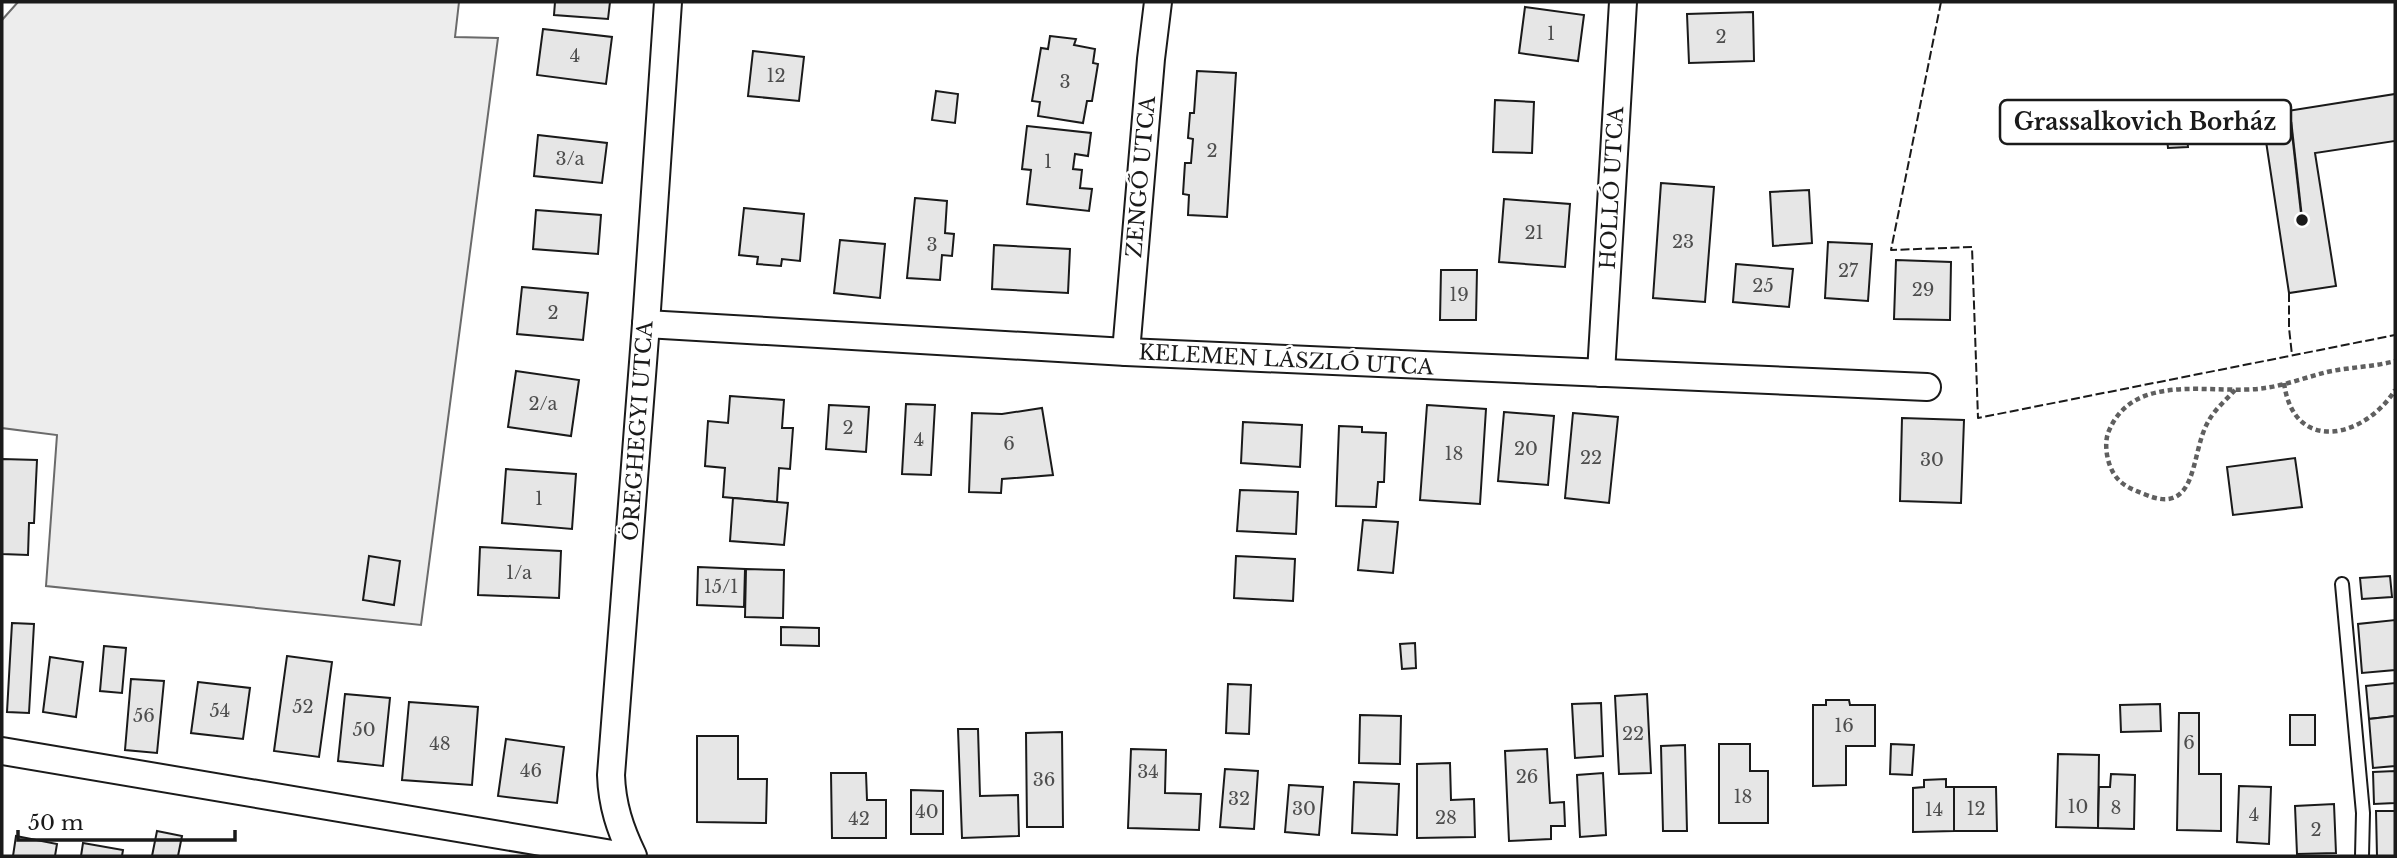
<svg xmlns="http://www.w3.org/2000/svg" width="2397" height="858" font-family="'Libre Baskerville',serif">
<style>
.built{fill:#ededed;stroke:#6a6a6a;stroke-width:2}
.building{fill:#e6e6e6;stroke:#1a1a1a;stroke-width:2}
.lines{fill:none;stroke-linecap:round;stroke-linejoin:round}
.lane-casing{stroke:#1a1a1a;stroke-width:16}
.street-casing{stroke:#1a1a1a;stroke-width:30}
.path{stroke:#5f5f5f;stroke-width:4.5;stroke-dasharray:5 3.5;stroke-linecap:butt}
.lane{stroke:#fff;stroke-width:12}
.street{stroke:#fff;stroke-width:26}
.fence{stroke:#1a1a1a;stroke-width:2;stroke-dasharray:9 3.5;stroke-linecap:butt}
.labels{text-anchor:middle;stroke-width:5;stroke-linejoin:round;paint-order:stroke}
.number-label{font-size:18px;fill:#4d4d4d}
.street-label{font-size:21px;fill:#1a1a1a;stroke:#fff}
.leader{fill:none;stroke:#1a1a1a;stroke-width:2.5}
.callout-dot{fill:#1a1a1a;stroke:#fff;stroke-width:2.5}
.callout{fill:#fff;stroke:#1a1a1a;stroke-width:2.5}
.callout-label{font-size:23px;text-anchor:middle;font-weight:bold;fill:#1a1a1a}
</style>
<rect width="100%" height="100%" fill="#fff"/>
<polygon class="built" points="18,2 459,2 455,37 498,38 421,625 46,586 57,435 2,428 2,20"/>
<g class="building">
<polygon points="555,2 610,2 608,19 554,15"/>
<polygon points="1525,7 1584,15 1578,61 1519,53"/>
<polygon points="1753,12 1754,61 1689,63 1687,14"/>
<polygon points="543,29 612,37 606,84 537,75"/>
<polygon points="1050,36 1076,39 1074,45 1095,49 1093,63 1098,64 1092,101 1087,101 1083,123 1038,116 1040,102 1032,101 1041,48 1048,49"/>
<polygon points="753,51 804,57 799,101 748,96"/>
<polygon points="1197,71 1236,73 1227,217 1188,215 1189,195 1183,194 1185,163 1191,163 1193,139 1188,138 1190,113 1194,113"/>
<polygon points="936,91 958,94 955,123 932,120"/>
<polygon points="2395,94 2395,141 2315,153 2336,286 2289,293 2262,115"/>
<polygon points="1495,100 1534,102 1532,153 1493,152"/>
<polygon points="1027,126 1091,133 1088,156 1075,154 1073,169 1082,170 1080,188 1092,189 1089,211 1027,204 1031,170 1022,169"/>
<polygon points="2186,127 2188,147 2168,148 2166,129"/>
<polygon points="538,135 607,143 602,183 534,176"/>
<polygon points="1661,183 1714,187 1705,302 1653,298"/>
<polygon points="1809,190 1812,243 1773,246 1770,192"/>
<polygon points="915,198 947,201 945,233 954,234 952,256 942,255 940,280 907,278"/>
<polygon points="1504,199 1570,204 1565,267 1499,262"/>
<polygon points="744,208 804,214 800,261 782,259 781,266 757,264 758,257 739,255"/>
<polygon points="536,210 601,215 598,254 533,249"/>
<polygon points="840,240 885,244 880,298 834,293"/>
<polygon points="1828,242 1872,244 1868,301 1825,298"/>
<polygon points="994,245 1070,249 1068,293 992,289"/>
<polygon points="1896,260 1951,262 1950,320 1894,319"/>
<polygon points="1736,264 1793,269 1789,307 1733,302"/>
<polygon points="1441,270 1477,270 1476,320 1440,320"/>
<polygon points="522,287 588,293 583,340 517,334"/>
<polygon points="516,371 579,380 571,436 508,427"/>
<polygon points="730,396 784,400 782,428 793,428 790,469 779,468 777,502 723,497 725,468 705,466 708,421 728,423"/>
<polygon points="906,404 935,405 931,475 902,474"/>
<polygon points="829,405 869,407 866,452 826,449"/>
<polygon points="1427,405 1486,409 1480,504 1420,500"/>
<polygon points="1042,408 1053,475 1002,479 1001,493 969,492 972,413 1002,414"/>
<polygon points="1504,412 1554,416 1548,485 1498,481"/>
<polygon points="1573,413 1618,417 1609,503 1565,498"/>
<polygon points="1902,418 1964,420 1961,503 1900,501"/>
<polygon points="1243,422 1302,425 1300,467 1241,463"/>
<polygon points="1339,426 1362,427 1362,432 1386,433 1384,482 1378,482 1376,507 1336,506"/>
<polygon points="2295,458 2302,507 2233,515 2227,467"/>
<polygon points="2,459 37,460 34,523 29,523 28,555 2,554"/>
<polygon points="506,469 576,474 572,529 502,523"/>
<polygon points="1240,490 1298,492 1296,534 1237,531"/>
<polygon points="733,498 788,503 784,545 730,541"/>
<polygon points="1363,520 1398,522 1393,573 1358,570"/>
<polygon points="480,547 561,551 559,598 478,595"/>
<polygon points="369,556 400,561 394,605 363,600"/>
<polygon points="1236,556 1295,559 1293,601 1234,598"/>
<polygon points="698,567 745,569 744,607 697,605"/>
<polygon points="746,569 784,570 783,618 745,617"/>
<polygon points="2390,576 2392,597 2362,599 2360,578"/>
<polygon points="2395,620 2395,670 2362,673 2358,624"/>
<polygon points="12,623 34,624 29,713 7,712"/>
<polygon points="781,627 819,628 819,646 781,645"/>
<polygon points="1415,643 1416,668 1402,669 1400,644"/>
<polygon points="104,646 126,648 122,693 100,691"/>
<polygon points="287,656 332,662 319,757 274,751"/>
<polygon points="50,657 83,662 76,717 43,712"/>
<polygon points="131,679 164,681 157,753 125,750"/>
<polygon points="198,682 250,688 243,739 191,733"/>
<polygon points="2395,683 2395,716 2369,719 2366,686"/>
<polygon points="1228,684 1251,685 1249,734 1226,733"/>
<polygon points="345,694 390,698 383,766 338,761"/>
<polygon points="1647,694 1651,773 1619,774 1615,696"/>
<polygon points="1826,700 1849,700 1850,705 1875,705 1875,746 1846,746 1846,785 1813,786 1813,705 1826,705"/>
<polygon points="409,702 478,707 472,785 402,780"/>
<polygon points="1601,703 1603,756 1575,758 1572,704"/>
<polygon points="2160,704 2161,731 2121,732 2120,705"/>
<polygon points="2179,713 2199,713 2199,774 2221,774 2221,831 2177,830"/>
<polygon points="1360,715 1401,716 1400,764 1359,763"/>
<rect x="2290" y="715" width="25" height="30"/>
<polygon points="2395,716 2395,766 2373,768 2369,719"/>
<polygon points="958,729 978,729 980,796 1018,795 1019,836 962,838"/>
<polygon points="1062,732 1063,827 1027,827 1026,733"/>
<polygon points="697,736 738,736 738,779 767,779 766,823 697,822"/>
<polygon points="506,739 564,747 557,803 498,796"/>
<polygon points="1719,744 1750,744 1750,771 1768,771 1768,823 1719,823"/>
<polygon points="1891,744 1914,745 1912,775 1890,774"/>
<polygon points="1685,745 1687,831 1663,831 1661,746"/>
<polygon points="1131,749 1166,750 1165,793 1201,794 1199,830 1128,828"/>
<polygon points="1547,749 1550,803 1564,802 1565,826 1551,826 1551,839 1509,841 1505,751"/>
<polygon points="2058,754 2099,755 2098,828 2056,827"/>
<polygon points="1450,763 1451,800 1474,799 1475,837 1417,838 1417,764"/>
<polygon points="1225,769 1258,771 1254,829 1220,827"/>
<polygon points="2395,771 2395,803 2374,804 2373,772"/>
<polygon points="831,773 866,773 867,800 886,800 886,838 832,838"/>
<polygon points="1603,773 1606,835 1580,837 1577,775"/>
<polygon points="2111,774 2135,775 2134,829 2098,828 2099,787 2110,787"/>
<polygon points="1946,779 1946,787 1954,787 1954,831 1913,832 1913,788 1924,787 1924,780"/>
<polygon points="1354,782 1399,784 1397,835 1352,833"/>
<polygon points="1289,785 1323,787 1319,835 1285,832"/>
<polygon points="2239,786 2271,787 2269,844 2237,842"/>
<polygon points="1954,787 1996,787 1997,831 1954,831"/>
<polygon points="911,790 943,791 943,834 911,834"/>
<polygon points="2334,804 2336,853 2297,854 2295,806"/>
<polygon points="2376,811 2395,811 2395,856 2377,856"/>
<polygon points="157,831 182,836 178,856 152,856"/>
<polygon points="16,836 57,844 55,856 13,856"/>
<polygon points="83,843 123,850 122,856 81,856"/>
</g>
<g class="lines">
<g class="lane-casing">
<polyline id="lane" points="2342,584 2363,813 2362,856"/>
</g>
<g class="street-casing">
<g id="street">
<polyline points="646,324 1126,352 1927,387"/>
<polyline points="1126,352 1151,59 1158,2"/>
<polyline points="1601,373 1623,2"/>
<polyline points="2,751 624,856"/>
<path d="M 633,856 C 620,829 612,805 611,775 L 646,324 L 668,2"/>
</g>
</g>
<g class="path">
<path d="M 2284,383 C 2294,456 2366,437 2395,390"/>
<path d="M 2235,390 C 2226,400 2214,410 2208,422 C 2190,453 2199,518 2144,494 C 2131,489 2121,485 2114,474 C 2107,463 2104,445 2108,433 C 2133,369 2214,396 2265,388 C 2286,385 2307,377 2327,372 C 2350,367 2373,367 2395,361"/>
</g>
<use href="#lane" class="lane"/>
<use href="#street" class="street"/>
<g class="fence">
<polyline points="1941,2 1891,250 1972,247 1978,418 2395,335"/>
<polyline points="2289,293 2289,328 2292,355"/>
</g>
</g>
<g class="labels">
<g class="number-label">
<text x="1551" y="40">1</text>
<text x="1721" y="43">2</text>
<text x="575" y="62">4</text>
<text x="776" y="82">12</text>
<text x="1065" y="88">3</text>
<text x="1212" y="157">2</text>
<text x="570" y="165">3/a</text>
<text x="1048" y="168">1</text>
<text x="1534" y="239">21</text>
<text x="1683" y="248">23</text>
<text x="932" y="251">3</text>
<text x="1848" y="277">27</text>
<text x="1763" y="292">25</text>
<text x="1923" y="296">29</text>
<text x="1459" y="301">19</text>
<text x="553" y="319">2</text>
<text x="543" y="410">2/a</text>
<text x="848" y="434">2</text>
<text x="919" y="446">4</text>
<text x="1009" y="450">6</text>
<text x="1526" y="455">20</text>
<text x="1454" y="460">18</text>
<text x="1591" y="464">22</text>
<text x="1932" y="466">30</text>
<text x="539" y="505">1</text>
<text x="519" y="579">1/a</text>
<text x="721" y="593">15/1</text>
<text x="303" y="713">52</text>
<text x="220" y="717">54</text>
<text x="144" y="722">56</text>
<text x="1844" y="732">16</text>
<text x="364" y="736">50</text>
<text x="1633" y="740">22</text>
<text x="2189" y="749">6</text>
<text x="440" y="750">48</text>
<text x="531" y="777">46</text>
<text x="1148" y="778">34</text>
<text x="1527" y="783">26</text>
<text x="1044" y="786">36</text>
<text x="1743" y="803">18</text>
<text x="1239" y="805">32</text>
<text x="2078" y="813">10</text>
<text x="2116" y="814">8</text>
<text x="1304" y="815">30</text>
<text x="1976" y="815">12</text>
<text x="1934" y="816">14</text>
<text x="927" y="818">40</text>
<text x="2254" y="821">4</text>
<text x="1446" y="824">28</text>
<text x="859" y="825">42</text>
<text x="2316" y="836">2</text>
</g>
<g class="street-label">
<text transform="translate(1141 177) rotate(-85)" y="7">ZENGŐ UTCA</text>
<text transform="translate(1612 188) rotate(-87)" y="7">HOLLÓ UTCA</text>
<text transform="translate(1286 360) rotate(3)" y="7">KELEMEN LÁSZLÓ UTCA</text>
<text transform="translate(638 431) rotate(-86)" y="7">ÖREGHEGYI UTCA</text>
</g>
</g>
<path class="leader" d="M2302 220L2291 122"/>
<circle class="callout-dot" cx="2302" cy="220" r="7"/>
<rect class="callout" x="2000" y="100" width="291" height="44" rx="7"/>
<g class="callout-label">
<text x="2145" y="130">Grassalkovich Borház</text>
</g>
<rect width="2397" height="858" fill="none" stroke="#1a1a1a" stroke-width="7"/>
<path d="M18 830v10h217v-10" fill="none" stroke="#1a1a1a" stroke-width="3.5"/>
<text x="28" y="830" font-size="21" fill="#1a1a1a" stroke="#ffffff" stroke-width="5" paint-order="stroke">50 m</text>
</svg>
